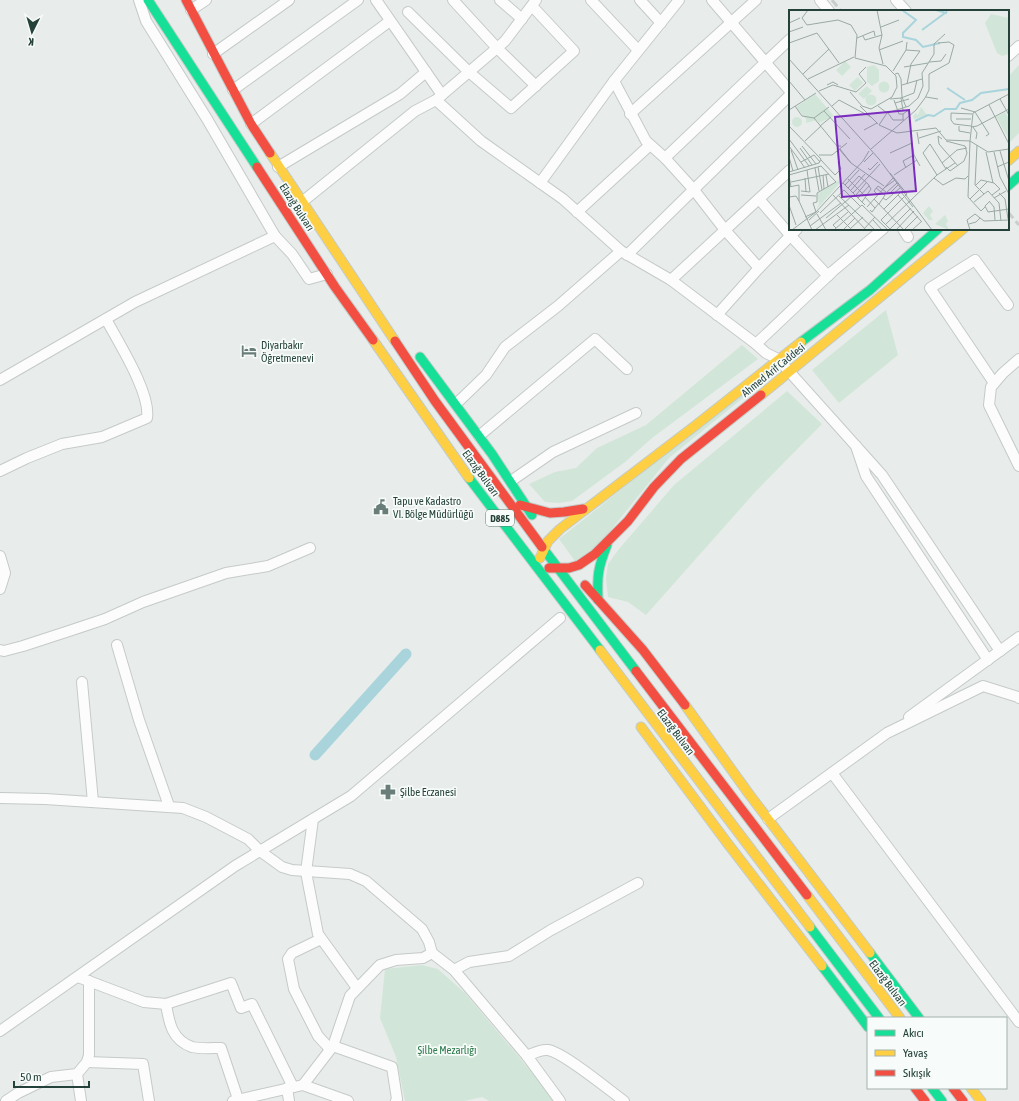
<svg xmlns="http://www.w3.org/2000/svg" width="1019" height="1101" font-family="'Asap Condensed',sans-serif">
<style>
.green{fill:#d1e6d8}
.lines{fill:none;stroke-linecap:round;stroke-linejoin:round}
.canal{stroke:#a9d4db;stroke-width:11}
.street-casing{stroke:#c5cac8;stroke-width:12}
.fast-casing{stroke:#c3cbc8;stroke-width:11}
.slow-casing{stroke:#c3cbc8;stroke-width:11}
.jam-casing{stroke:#c3cbc8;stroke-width:11}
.street{stroke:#fcfcfc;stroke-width:10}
.fast{stroke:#16e098;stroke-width:9}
.slow{stroke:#ffcf43;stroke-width:9}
.jam{stroke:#f24e42;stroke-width:9}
.rail{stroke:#c9cdcc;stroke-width:3;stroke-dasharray:8 4;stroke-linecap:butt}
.labels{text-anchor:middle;stroke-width:3.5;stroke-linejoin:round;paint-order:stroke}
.shield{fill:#f7fbf9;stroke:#637a73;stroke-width:1}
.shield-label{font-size:10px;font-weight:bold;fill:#24423a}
.street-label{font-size:11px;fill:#24423a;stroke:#f7fbf9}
.poi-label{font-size:11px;fill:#24423a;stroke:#f7fbf9;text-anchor:start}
.park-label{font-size:11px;fill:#2d7a4b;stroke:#f7fbf9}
.inset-river{fill:none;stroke:#a9d4db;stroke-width:2}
.inset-road{fill:none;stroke:#9aa9a4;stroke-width:1}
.view{fill:#7b2cbf;fill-opacity:0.15;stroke:#7b2cbf;stroke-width:2}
.inset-edge{fill:none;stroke:#24423a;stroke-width:2}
</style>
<rect width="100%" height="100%" fill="#e8edeb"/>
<g class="green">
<polygon points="1019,65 1019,133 1008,144 1008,77"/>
<polygon points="886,310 898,355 839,403 812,370"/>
<polygon points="742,345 758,359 652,438 625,462 572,501 559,503 545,502 529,484 555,472 576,468 597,448 646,425"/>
<polygon points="772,369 774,373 669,458 598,546 575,561 559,539"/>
<polygon points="787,391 822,424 757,490 646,615 628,602 608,597 606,579 608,564 619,549 674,485"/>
<polygon points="422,965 438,969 465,993 556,1101 489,1101 482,1097 465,1101 405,1101 396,1057 380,1018 385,969"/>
</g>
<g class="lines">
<polyline class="canal" points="315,755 406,654"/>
<g class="street-casing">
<g id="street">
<polyline points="139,0 146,21 207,119 275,236 292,254 309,279 327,274"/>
<polyline points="376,0 442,95"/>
<polyline points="453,0 497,48 536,86"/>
<polyline points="500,0 522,19"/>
<polyline points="591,0 638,50"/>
<polyline points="640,0 661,23"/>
<polyline points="679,0 614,81 646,141 665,158 694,190 725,230 759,268 797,229"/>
<polyline points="712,0 790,91"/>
<polyline points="820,0 829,11"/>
<polyline points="896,0 906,11"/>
<polyline points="191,10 206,0"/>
<polyline points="408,12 469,72 511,108 574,51 532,6"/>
<polyline points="213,54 289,0"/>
<polyline points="1008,56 1019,46"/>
<polyline points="233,90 358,0"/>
<polyline points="436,100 481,141 563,199 621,251 671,280 756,344 766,353 778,359 856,446"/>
<polyline points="630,114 756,0"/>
<polyline points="251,124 390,21"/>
<polyline points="665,158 790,39"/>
<polyline points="278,167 400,94 426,72"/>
<polyline points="540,183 614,81"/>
<polyline points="759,199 790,235 828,276"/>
<polyline points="302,202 415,111 436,100 497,48 505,41 536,0"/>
<polyline points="577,212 650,145"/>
<polyline points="903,229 908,237"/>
<polyline points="627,255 790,95"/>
<polyline points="671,280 790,170"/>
<polyline points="717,315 759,268"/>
<polyline points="756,344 833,271 883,229"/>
<polyline points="1019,359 1003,373 991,387 989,405 1019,466"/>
<polyline points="0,380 135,302 275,236"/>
<polyline points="994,383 930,288 975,260 1008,305"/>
<polyline points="456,404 486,375 505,347 558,306 621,251"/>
<polyline points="479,436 595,339 627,369"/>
<path d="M 0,471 L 27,458 L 62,444 L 102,437 L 147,418 C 151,393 118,342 106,319"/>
<polyline points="511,481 553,452 636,413"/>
<polyline points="0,556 5,573 0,589"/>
<polyline points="117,645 139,720 169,806"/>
<polyline points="0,650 4,651 23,646 69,631 105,619 143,602 226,573 268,566 310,548"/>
<polyline points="988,660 866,476 856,446 882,475 1000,651"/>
<polyline points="82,682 93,802"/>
<polyline points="909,717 1019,637"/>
<polyline points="832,773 1019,1022"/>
<polyline points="0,798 45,799 183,808 206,817 248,839 260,851 282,867 292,870 350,874 366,881 422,929 429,942 432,953 423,958 396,960 380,965 350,996 333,1046 303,1085"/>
<polyline points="313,819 306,872 318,934 357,988"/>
<polyline points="768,819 887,733 983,686 1018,697 1019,698"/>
<polyline points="321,939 292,953 288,959 294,989 318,1036 330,1049"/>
<polyline points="432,953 454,970 527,1056 560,1101"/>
<polyline points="454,970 469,962 509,956 551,930 638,883"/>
<polyline points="78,977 144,1002 166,1004 231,983 241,1008 252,1004 293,1087"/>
<path d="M 166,1004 C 169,1023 172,1040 192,1047 C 201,1049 212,1048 221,1048 L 238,1099"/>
<polyline points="0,1031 235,866 351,796 560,618"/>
<polyline points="333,1046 392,1067 397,1099 396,1101"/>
<path d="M 527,1056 C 534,1053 540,1049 548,1050 C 563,1052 609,1090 624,1101"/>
<polyline points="87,1062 143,1064 149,1101"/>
<polyline points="77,1074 81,1101"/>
<polyline points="287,1088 289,1101"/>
<polyline points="6,1101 18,1093 51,1077 77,1074 87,1062 89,1055 89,981"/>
<polyline points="233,1101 303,1085 348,1101"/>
</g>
</g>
<g class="fast-casing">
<g id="fast">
<polyline points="148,0 257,167"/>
<polyline points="1008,186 1019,176"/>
<polyline points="801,342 870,290 938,229"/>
<polyline points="420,357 492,454 532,515"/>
<polyline points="469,478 600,650"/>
<polyline points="542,547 636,671"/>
<path d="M 598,600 C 597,575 598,568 607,545"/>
<polyline points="810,927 879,1018"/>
<polyline points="870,953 919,1018"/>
<polyline points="822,966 868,1027"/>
<polyline points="932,1088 942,1101"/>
</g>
</g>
<g class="slow-casing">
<g id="slow">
<polyline points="270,153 395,341"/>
<polyline points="1008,161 1019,151"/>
<polyline points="373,340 469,478"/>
<polyline points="761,395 963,229"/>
<polyline points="540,558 548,541 560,529 696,425 801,342"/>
<polyline points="600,650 810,927"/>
<polyline points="685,705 749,794 870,953"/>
<polyline points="641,727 728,844 822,966"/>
<polyline points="807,895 900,1018"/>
<polyline points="971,1088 981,1101"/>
</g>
</g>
<g class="jam-casing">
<g id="jam">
<polyline points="186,0 251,124 270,153"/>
<polyline points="257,167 335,287 373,340"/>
<polyline points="395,341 435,401 542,547"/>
<polyline points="520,505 550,513 564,512 583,509"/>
<polyline points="549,568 569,568 579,565 595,554 628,521 654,487 681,459 761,395"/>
<polyline points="585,585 643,650 685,705"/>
<polyline points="636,671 807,895"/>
<polyline points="915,1088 925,1101"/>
<polyline points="953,1088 963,1101"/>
</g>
</g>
<use href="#street" class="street"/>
<use href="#fast" class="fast"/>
<use href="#slow" class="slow"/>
<use href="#jam" class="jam"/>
<g class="rail">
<polyline points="832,0 841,11"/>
<polyline points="1008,212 1019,225"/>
</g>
</g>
<defs>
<g id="hotel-bare" transform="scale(1.2)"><path d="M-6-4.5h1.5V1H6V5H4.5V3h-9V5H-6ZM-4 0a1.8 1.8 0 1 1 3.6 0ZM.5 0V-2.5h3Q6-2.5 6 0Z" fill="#697e78" stroke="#f7fbf9" stroke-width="2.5" paint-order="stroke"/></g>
<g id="civic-bare" transform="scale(1.2)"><path d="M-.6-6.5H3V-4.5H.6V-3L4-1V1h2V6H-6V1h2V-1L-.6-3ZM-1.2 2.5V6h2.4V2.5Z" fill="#697e78" stroke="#f7fbf9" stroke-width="2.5" paint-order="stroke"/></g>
<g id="pharmacy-bare" transform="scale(1.2)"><path d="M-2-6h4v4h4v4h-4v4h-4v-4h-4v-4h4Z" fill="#697e78" stroke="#f7fbf9" stroke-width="2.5" paint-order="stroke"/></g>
</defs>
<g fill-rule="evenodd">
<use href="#hotel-bare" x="249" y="351"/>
<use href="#civic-bare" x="381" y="507"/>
<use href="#pharmacy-bare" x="388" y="792"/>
</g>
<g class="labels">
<rect class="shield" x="486" y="510" width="28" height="16" rx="3"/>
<g class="shield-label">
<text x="500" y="522">D885</text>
</g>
<g class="street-label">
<text transform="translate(297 207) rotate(57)" y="4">Elazığ Bulvarı</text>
<text transform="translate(773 370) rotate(-39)" y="4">Ahmed Arif Caddesi</text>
<text transform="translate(481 473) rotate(54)" y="4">Elazığ Bulvarı</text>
<text transform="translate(676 732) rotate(53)" y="4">Elazığ Bulvarı</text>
<text transform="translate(888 983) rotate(53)" y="4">Elazığ Bulvarı</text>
</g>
<g class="poi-label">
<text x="261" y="349">Diyarbakır<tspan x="261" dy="13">Öğretmenevi</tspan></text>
<text x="393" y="505">Tapu ve Kadastro<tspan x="393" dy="13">VI. Bölge Müdürlüğü</tspan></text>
<text x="400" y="796">Şilbe Eczanesi</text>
</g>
<g class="park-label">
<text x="447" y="1054">Şilbe Mezarlığı</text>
</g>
</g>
<g transform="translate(789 10)">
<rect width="220" height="220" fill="#e8edeb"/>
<path d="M 202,4 L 220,8 L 220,44 L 213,46 L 208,43 L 196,13 ZM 56,51 L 62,57 L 53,66 L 47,60 ZM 85,55 L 90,60 L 90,71 L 83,76 L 78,72 L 78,57 ZM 69,67 L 74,73 L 66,81 L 60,75 ZM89.5 77a5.5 5.5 0 1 1 11 0a5.5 5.5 0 1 1-11 0ZM 78,76 L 83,81 L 75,89 L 69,84 ZM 26,84 L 45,106 L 30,113 L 28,110 L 17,113 L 17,109 L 7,97 ZM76.5 90a5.5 5.5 0 1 1 11 0a5.5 5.5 0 1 1-11 0ZM 132,97 L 138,105 L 125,109 L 124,106 L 127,103 L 129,105 ZM 216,102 L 220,109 L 220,129 L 207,107 ZM3 112a5 5 0 1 1 10 0a5 5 0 1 1-10 0ZM 50,170 L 51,173 L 27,200 L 30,194 L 28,184 ZM 140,196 L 144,201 L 141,205 L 144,210 L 140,210 L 148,220 L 134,203 ZM 156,205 L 159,211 L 157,214 L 160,220 L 146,214 Z" fill="#d1e6d8"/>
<path class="inset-river" d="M 113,0 L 127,10 L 114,23 L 114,27 L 127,30 L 134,37 L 151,33M 147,0 L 157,3 L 158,0M 133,20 L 156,3M 158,78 L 176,90M 126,111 L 139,105 L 145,106 L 156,99 L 167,99 L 171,93 L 183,90 L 192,83 L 220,79"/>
<path class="inset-road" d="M 19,0 L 13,8 L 18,15 L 49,10 L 62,15 L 68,25 L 66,48 L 97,56 L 107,66 L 108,77 L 103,87 L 82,99 L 73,96 L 61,82M 88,0 L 93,25 L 90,38 L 94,54M 0,13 L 11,8M 92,17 L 110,10M 0,22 L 14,17M 74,26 L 76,30 L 93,25M 68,28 L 85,21 L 86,26M 0,33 L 28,23 L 50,53M 90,40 L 114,31M 117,40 L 131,41 L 122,54 L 118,74M 0,49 L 90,149 L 143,220M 140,52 L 152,51 L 157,44M 115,57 L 139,53M 104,61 L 117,40 L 118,32M 14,64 L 40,39M 106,64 L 109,63 L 112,69 L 113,87 L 117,97M 19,69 L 65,47M 0,71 L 16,90M 38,75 L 44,72 L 49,75M 113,75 L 133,69M 30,81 L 44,75 L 67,82 L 77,73 L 70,64 L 77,57M 137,87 L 149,89M 112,88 L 114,100M 101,89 L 112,88 L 125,83 L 128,70M 211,89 L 220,105M 105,90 L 110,104 L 114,104M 106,93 L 120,89M 200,95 L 220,134M 6,96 L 13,106 L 25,108 L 40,97M 43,96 L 50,90 L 82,107M 71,96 L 89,114M 89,96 L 98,103 L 120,96 L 129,88 L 134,76 L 133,63 L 145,44 L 145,34 L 156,24M 172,98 L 186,102 L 200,124 L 197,126M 0,100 L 27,83M 35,101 L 61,129M 98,103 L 90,115 L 108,123 L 147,118 L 157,130 L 181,131 L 199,142 L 220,139M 99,103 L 104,110 L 115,110M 25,108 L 48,136 L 52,136M 167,109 L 182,109M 114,110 L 114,104 L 121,99M 0,116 L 32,149 L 30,153 L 0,162M 31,116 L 42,107M 170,116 L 170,121 L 181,123M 182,116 L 165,114 L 162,110 L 162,103 L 183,104M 182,117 L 188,116 L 220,99M 184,117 L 188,123 L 187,129M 75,120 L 88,113M 128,122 L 130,134M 130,128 L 152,121M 0,129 L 20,156M 153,129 L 149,126 L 150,134 L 169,156M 16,131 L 32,116M 157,131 L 176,136 L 178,143 L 175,151 L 161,161 L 157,157M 181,131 L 179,187 L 192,201 L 196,197M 181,131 L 184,103 L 220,84M 188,135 L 186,175 L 195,184 L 199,181 L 210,193 L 212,211M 0,136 L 16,158M 13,136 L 27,154M 11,138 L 23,155M 50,139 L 62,153 L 51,139M 82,139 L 127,100 L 136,88 L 140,80 L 140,64 L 160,53 L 165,35 L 160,32 L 149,33M 2,140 L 9,160M 211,141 L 220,171M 197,142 L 204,173M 205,142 L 211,167 L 220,184M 101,143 L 123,133 L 125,145M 30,145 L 43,145 L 58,133M 0,147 L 4,161M 32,150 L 46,165 L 52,159 L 49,152M 12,152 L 25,145 L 31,152M 75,152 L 84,143M 62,153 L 95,176M 153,153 L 168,140 L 178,138M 29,157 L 33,180M 208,157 L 220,152M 26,158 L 30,181M 79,158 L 81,160 L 89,152M 117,158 L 114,151 L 125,145 L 131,156M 101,163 L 118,184 L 92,210 L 102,220M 0,165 L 32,156 L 47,172 L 28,183 L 28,192 L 24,193 L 27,202 L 16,207M 0,165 L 2,177M 34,165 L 35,179M 37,165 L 39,177M 105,165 L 128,150M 148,165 L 166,153M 80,166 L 91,154M 16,168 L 17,182M 145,168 L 154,175 L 167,168 L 176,169 L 179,166M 59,169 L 76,186M 2,172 L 40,164M 54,173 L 76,195M 56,175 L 70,160M 187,175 L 192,170 L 205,173 L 211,179 L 203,185M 0,177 L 10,175 L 10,191 L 23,220M 59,178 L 70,166 L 79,174 L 82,179 L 73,192M 87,178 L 96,185 L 90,194M 95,178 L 106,170M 62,180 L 76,164M 12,181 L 21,182 L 18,160M 98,182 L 108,173M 112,182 L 124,197M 64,183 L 80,166M 210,183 L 216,189 L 219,209M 88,184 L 85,181 L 89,176 L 97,182M 100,184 L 109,175M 12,185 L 27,186M 44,185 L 77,220M 67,185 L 77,173M 109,185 L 132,211M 50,186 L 86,220M 0,187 L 7,186 L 10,191M 76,187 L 86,198M 69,188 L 80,176M 94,188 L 97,190 L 111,178M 205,188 L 217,181M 85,189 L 115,220M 181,189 L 198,172M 200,191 L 205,197 L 206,210M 185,192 L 195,184M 200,192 L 196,196 L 199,202 L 220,199M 0,195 L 7,215M 78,197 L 104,168M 95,199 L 113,181M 81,200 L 83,202 L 90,193M 31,203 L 55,180 L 71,196M 28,204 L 37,220M 48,205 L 62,219M 37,208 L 62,187M 20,210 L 30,201M 84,210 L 93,220M 97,214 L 148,165 L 134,143 L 141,134 L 157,159M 180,214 L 187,212 L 191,208M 21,216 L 52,193M 47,218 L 44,215 L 59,202M 61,219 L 74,207M 75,219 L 86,207M 101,219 L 122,198M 3,220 L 27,202 L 74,151 L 80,141M 26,220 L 60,195M 45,220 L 73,195 L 99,220M 54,220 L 66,208M 107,220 L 125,201M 115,220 L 129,206M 123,220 L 133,211M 181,220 L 178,210 L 186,204 L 195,211 L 220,210"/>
<path class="view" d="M 120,100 L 127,181 L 53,187 L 46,107 Z"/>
<rect width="220" height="220" class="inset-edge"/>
</g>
<rect x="867" y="1017" width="140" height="72" fill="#f7fbf9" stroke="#a3b1ad"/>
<rect x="875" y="1030" width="20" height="6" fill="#16e098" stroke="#a3b1ad"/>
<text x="903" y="1037" font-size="12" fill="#24423a">Akıcı</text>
<rect x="875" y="1050" width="20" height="6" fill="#ffcf43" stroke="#a3b1ad"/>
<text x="903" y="1057" font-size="12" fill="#24423a">Yavaş</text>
<rect x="875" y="1070" width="20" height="6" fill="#f24e42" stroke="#a3b1ad"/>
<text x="903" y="1077" font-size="12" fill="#24423a">Sıkışık</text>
<g transform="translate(32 32) rotate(185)" stroke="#f7fbf9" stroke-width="3" paint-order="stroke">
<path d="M0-3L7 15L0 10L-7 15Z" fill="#24423a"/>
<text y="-6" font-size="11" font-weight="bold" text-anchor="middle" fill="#24423a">K</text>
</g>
<path d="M14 1081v6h75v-6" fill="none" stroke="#24423a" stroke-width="2"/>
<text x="20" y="1081" font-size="12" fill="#24423a" stroke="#f7fbf9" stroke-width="3" paint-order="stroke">50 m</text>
</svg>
